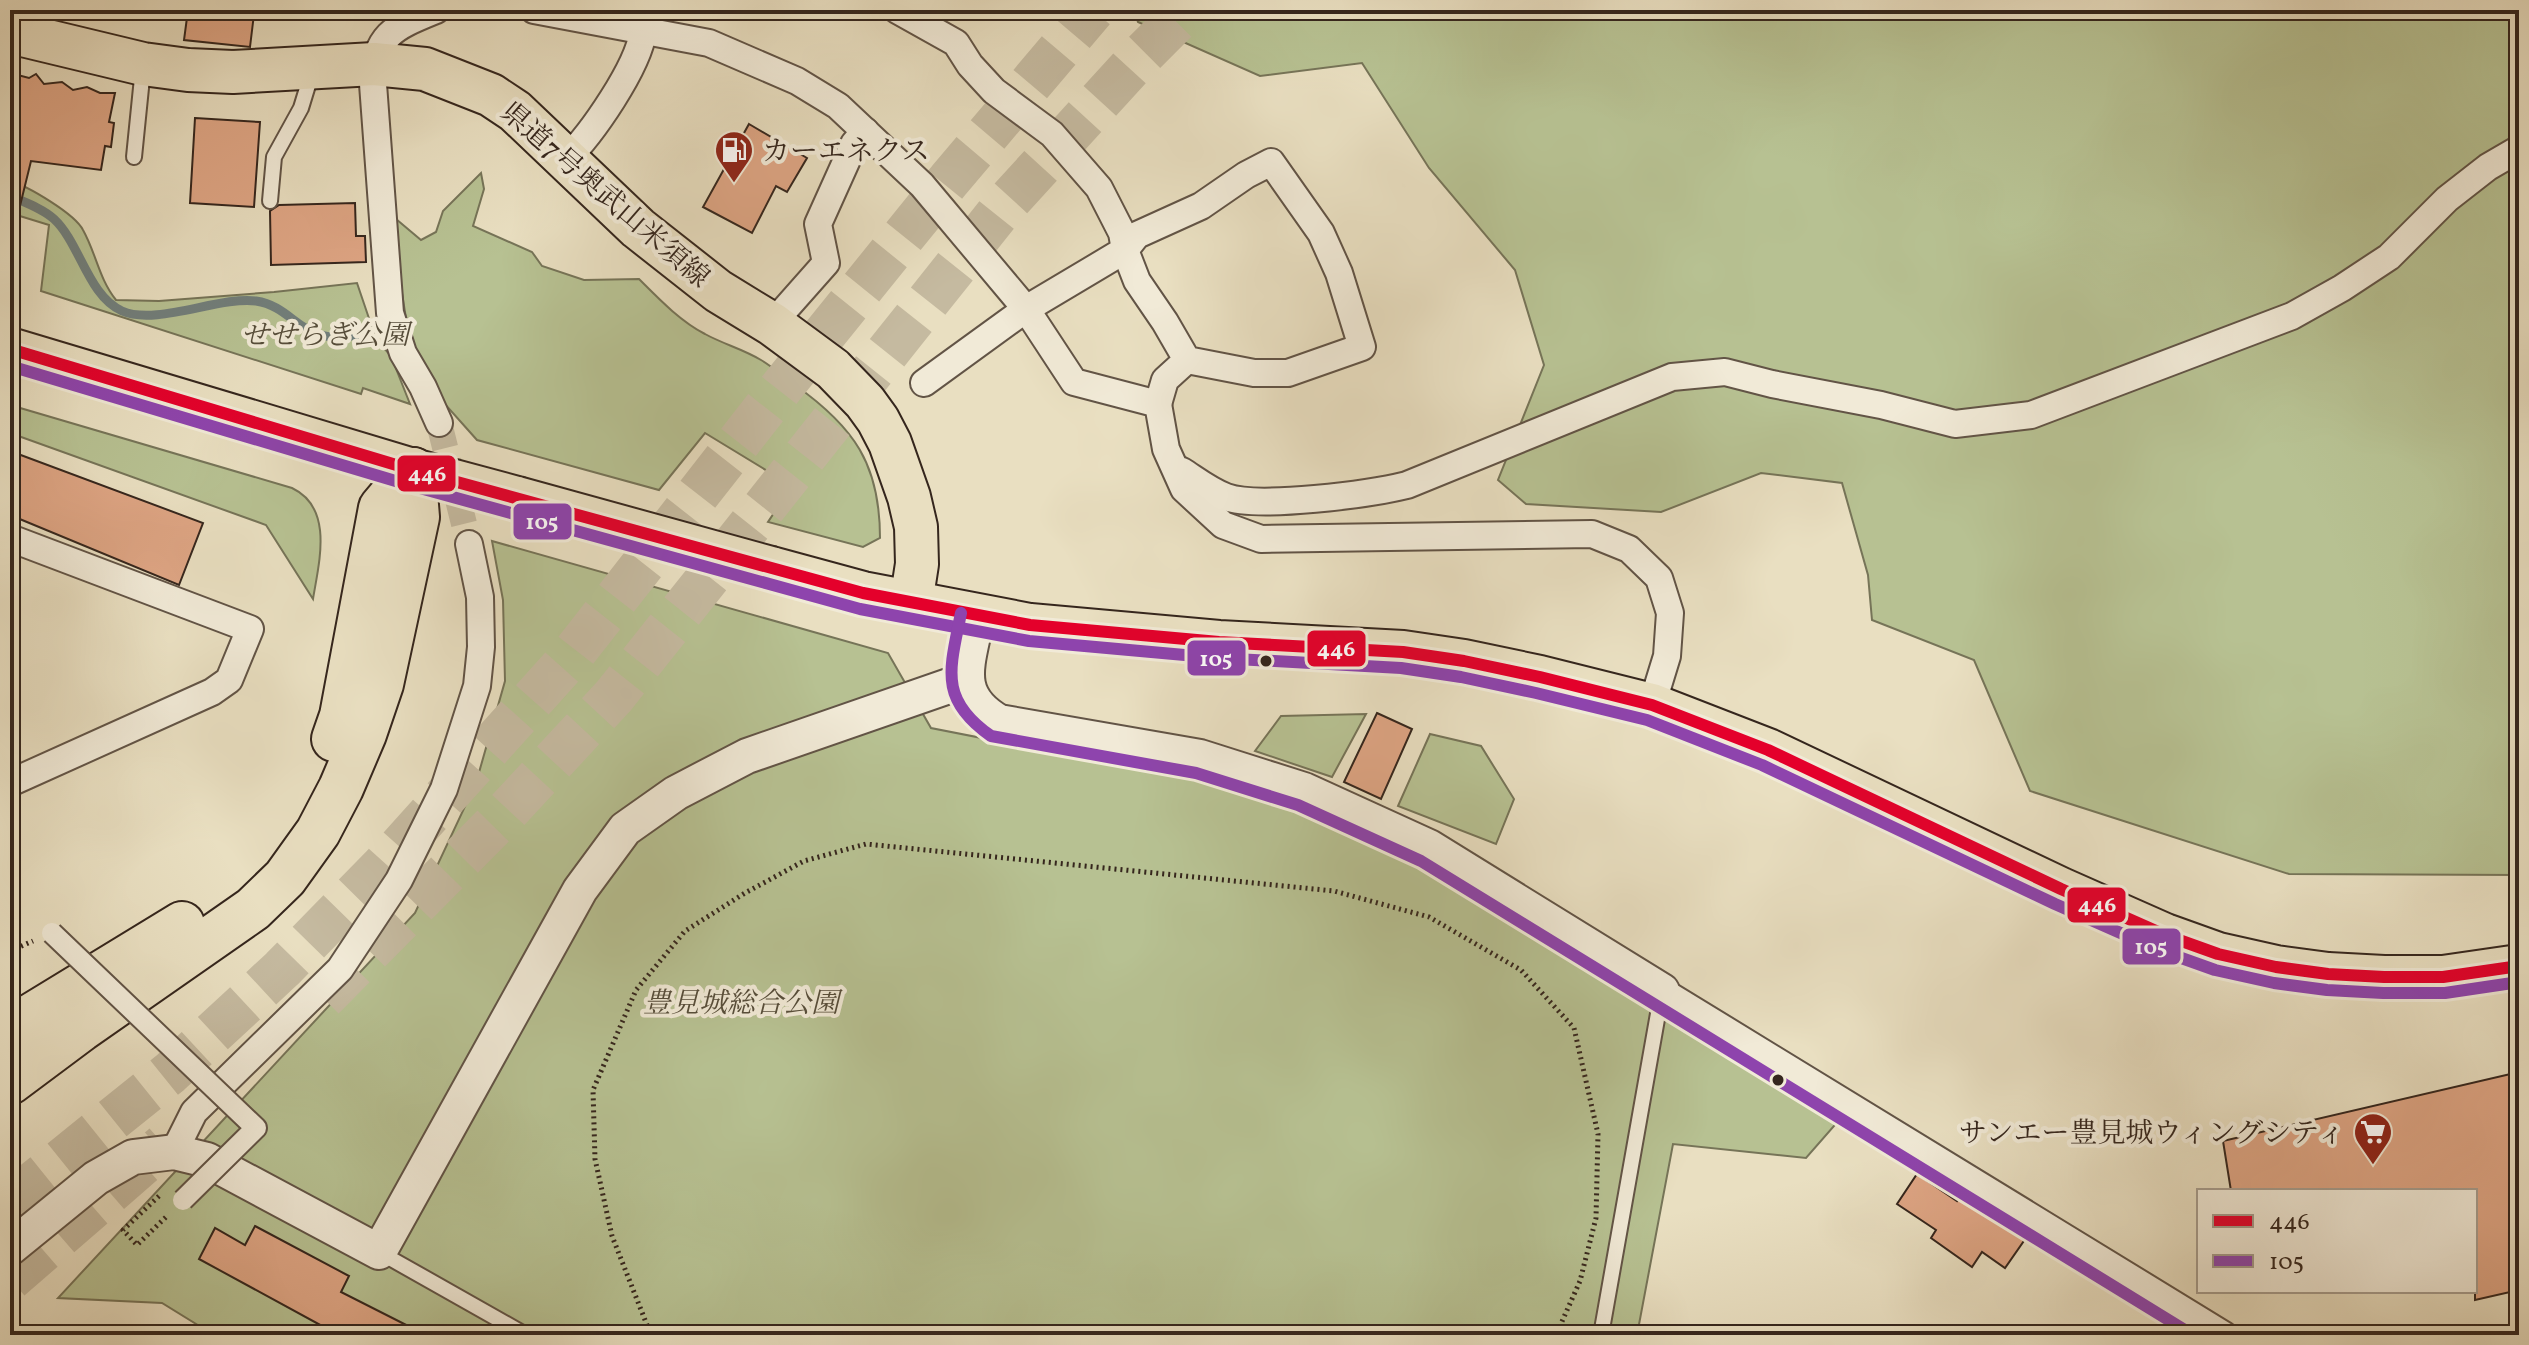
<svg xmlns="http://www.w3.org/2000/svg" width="2529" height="1345" font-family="Vollkorn,'Noto Serif JP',serif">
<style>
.green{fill:#b7c192;stroke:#767458;stroke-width:2}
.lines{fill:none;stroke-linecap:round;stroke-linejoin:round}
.stream{stroke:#727f7c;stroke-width:9}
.building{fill:#dea584;stroke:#35261d;stroke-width:2}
.minor-tunnel{stroke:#c5baa0;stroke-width:26;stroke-dasharray:26 13;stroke-linecap:butt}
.motorway-tunnel{stroke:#c5baa0;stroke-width:44;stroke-dasharray:44 22;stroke-linecap:butt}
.service-casing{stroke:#625446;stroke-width:18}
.minor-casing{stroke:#625446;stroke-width:30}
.tertiary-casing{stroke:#625446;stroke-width:38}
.primary-casing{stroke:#35261d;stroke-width:46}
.motorway-casing{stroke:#35261d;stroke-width:48}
.path{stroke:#35261d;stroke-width:5;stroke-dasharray:2 4;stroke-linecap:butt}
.service{stroke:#f1ead7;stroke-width:14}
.minor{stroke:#f1ead7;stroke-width:26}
.tertiary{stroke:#f1ead7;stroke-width:34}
.primary{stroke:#e9dfc1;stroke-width:42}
.motorway{stroke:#e9dfc1;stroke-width:44}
.pedestrian-bridge-casing{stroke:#625446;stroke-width:24;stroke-linecap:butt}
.primary-bridge-casing{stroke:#35261d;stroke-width:46;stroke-linecap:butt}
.pedestrian-bridge{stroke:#f1ead7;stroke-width:20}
.primary-bridge{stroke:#e9dfc1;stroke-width:42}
.bus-1-casing{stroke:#f1ead7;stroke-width:18}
.bus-2-casing{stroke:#f1ead7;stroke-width:18}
.bus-1{stroke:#e4002b;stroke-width:12}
.bus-2{stroke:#8e44ad;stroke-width:12}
.bus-dot{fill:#35261d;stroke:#f1ead7;stroke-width:3}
.labels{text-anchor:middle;stroke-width:8;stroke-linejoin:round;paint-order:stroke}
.poi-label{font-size:28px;fill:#35261d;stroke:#f1ead7;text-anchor:start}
.street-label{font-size:28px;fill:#35261d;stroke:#f1ead7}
.park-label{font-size:28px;font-style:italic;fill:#564d3a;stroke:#f1ead7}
.line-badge{stroke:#f1ead7;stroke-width:3}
.badge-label{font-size:22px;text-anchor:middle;font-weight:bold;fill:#fff}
</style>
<rect width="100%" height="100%" fill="#e9dfc1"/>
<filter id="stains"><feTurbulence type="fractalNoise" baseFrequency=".0025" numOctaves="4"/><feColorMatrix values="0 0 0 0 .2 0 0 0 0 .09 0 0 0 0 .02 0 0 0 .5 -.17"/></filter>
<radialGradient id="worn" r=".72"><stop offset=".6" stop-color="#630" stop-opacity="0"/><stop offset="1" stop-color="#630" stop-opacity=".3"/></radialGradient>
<g class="green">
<polygon points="1134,10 2519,10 2519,875 2289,874 2030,791 1974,660 1872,620 1868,575 1842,483 1761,473 1661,512 1526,504 1498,480 1544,365 1515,270 1429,168 1362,63 1260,76 1138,22"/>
<path d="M 481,173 L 484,189 L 473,226 L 532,252 L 542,266 L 584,280 L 639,279 C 659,299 680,321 705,334 C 723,344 743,349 761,360 C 773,367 784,377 795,385 C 854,427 880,464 880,538 L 863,547 L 768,522 L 792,486 L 705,433 L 659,490 L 477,440 L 443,402 L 409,337 L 400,281 L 396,219 L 421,240 L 436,232 L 443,211 Z"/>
<path d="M 10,181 C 28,186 75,214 83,230 C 96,253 99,279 116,300 L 159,301 L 274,292 L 357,283 L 376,339 L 391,356 L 410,404 L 363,388 L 361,394 L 41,291 L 49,225 L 10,213 Z"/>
<path d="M 10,405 L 292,488 C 334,508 319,562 313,599 L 266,525 L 10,433 Z"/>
<polygon points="492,541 888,653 931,728 1297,800 1480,893 1841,1118 1806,1158 1673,1144 1637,1335 214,1335 162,1303 58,1298 415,913 476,783 505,681 503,600"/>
<polygon points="1366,714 1332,777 1255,751 1281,716"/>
<polygon points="1430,734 1481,746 1514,799 1496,844 1398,806"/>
</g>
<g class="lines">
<path class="stream" d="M 10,196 C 24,202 42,208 54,219 C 80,243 88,296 122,311 C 156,326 220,296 256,301 C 296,307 300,347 357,335"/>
</g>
<g class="building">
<polygon points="188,10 219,10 254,14 250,47 184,40"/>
<polygon points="10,73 29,78 36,74 44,84 62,82 73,90 87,87 100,93 115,93 109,122 114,123 111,147 105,146 101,170 31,161 19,210 10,209"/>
<polygon points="195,118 260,122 254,207 190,203"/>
<polygon points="749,124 807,158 787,192 776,186 752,233 703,207"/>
<polygon points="355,203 356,236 365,236 366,262 271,265 270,211 279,205"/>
<polygon points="10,451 203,523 179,585 10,515"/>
<polygon points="1377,713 1412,729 1381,799 1344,782"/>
<polygon points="2519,1072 2519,1290 2475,1300 2475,1191 2231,1191 2223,1141"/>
<polygon points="1917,1174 1957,1201 1962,1193 2028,1235 2005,1268 1982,1252 1972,1267 1931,1238 1936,1230 1897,1204"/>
<polygon points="255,1226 349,1276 341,1292 426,1335 320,1335 324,1327 199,1259 215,1228 245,1245"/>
</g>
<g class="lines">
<polyline class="minor-tunnel" points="439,423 469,544"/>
<g class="motorway-tunnel">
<polyline points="323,998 498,821 614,696 1003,207 1138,59 1187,10"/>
<polyline points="10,1202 170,1073 282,969 383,866 569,659 781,388 949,180 1093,10"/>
<polyline points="10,1279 164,1145"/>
</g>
<g class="service-casing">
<g id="service">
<polyline points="134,157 143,68"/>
<polyline points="270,201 274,157 301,108 312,72"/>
<polyline points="379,1252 526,1335"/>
<polyline points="1601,1335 1662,991"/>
</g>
</g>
<g class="minor-casing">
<g id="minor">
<path d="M 436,10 C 392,28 376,34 373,84 L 390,313 L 403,353 L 423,387 L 439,423"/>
<polyline points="534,10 709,43 797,81 838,106 922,185 1026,309 1074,382 1158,404 1166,449 1184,489 1223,525 1261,539 1592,534 1629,549 1659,578 1670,613 1667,656 1652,705"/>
<polyline points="897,10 956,43 970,65 994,91 1052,134 1099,188 1122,233 1125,250 1026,309 924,383"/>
<path d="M 566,159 C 592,134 638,67 643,32"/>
<polyline points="772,324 826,263 818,224 854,144 865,131"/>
<polyline points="1158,404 1165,380 1187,360 1254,373 1288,373 1362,347 1339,273 1321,233 1271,162 1246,175 1201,206 1137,235 1125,250 1137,281 1165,322 1187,360"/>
<path d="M 1182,471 C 1196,480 1210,491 1226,497 C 1258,509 1371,494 1407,485 L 1672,377 L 1725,372 L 1772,384 L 1881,405 L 1955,424 L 2031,415 L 2292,316 L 2342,288 L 2389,257 L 2447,199 L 2488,167 L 2519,149"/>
<polyline points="10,538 250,629 229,680 212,692 10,783"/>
<polyline points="1662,991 2224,1335"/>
<polyline points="174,1152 194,1112 340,969 399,880 444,789 477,686 481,647 480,597 469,544"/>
</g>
</g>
<g class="tertiary-casing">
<g id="tertiary">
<path d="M 977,616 C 969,662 951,694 999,722 L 1200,757 L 1304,790 L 1429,847 L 1662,991"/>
<polyline points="10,1248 96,1178 133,1157 174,1152 207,1160 379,1252 580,890 625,829 676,793 747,756 966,680"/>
</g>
</g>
<g class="primary-casing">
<g id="primary">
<polyline points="10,32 143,64 188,70 233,72 374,64 425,69 491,95 515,111 638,228 718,291 772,324 833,369 865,402 878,420 890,443 909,497 916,527 917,564 911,603"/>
<polyline points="10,349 413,470 517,498"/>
<polyline points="771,568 863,593 1030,625 1219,642 1403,652 1464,661 1540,677 1652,705 1768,750 2061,889 2165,935 2218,954 2276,967 2328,974 2384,977 2443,977 2519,966"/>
</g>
</g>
<g class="motorway-casing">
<g id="motorway">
<polyline points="334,739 342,716 381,508 413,470"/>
<polyline points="10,1029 182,924"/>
<polyline points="10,1082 81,1029 253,909 285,878 318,832 341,788 364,734 381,684 417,517 413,470"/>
</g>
</g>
<g class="path">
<polyline points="10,951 33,941"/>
<polyline points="159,1196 123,1230 137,1245 166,1217"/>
<polyline points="655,1335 647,1325 612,1236 595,1159 593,1090 636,990 685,931 745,893 804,861 866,844 1334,891 1429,917 1521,970 1574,1028 1598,1134 1596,1218 1580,1281 1556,1335"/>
</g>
<use href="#service" class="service"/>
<use href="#minor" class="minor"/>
<use href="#tertiary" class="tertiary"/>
<use href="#primary" class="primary"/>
<use href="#motorway" class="motorway"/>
<g class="pedestrian-bridge-casing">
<polyline id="pedestrian-bridge" points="52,933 256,1128 183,1200"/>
</g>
<g class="primary-bridge-casing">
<polyline id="primary-bridge" points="517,498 771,568"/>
</g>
<use href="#pedestrian-bridge" class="pedestrian-bridge"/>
<use href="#primary-bridge" class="primary-bridge"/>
<g class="bus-1-casing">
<polyline id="bus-1" points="10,349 413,470 863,593 1030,625 1219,642 1403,652 1464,661 1540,677 1652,705 1768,750 2061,889 2165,935 2218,954 2276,967 2328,974 2384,977 2443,977 2519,966"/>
</g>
<g class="bus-2-casing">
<g id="bus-2">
<polyline points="10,366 409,485 860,609 1029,641 1218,658 1401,668 1461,677 1536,693 1647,720 1762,765 2055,904 2159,950 2215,970 2274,983 2327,990 2383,993 2445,993 2519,982"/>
<path d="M 961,613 C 950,669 938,699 991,736 L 1196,773 L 1298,805 L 1421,861 L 2193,1335"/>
</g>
</g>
<use href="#bus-1" class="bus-1"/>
<use href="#bus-2" class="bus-2"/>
</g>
<defs>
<g id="fuel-pin" transform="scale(2)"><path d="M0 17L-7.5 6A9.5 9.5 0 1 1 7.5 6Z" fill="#8f2418" stroke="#f1ead7"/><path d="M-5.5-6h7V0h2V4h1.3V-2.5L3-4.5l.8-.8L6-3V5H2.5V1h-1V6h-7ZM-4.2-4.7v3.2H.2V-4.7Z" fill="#fff"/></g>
<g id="supermarket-pin" transform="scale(2)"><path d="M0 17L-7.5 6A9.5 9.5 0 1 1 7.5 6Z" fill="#8f2418" stroke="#f1ead7"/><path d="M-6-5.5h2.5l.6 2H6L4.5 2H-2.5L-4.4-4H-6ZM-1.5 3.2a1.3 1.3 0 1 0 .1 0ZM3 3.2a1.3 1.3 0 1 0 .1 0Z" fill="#fff"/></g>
</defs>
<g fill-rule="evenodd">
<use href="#fuel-pin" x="734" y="150"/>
<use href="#supermarket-pin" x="2373" y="1132"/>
</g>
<g class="bus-dot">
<circle cx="1266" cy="661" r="7"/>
<circle cx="1778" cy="1080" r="7"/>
</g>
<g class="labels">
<g class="poi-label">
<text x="762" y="160">カーエネクス</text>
<text x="2345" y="1142" text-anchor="end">サンエー豊見城ウィングシティ</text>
</g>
<g class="street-label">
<text transform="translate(606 194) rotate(41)" y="10">県道7号奥武山米須線</text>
</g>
<g class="park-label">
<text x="325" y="344">せせらぎ公園</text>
<text x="741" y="1012">豊見城総合公園</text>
</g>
</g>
<g class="line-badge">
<rect x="396" y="454" width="61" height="39" rx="8" fill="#e4002b"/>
<rect x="512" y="502" width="61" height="39" rx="8" fill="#8e44ad"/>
<rect x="1306" y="629" width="61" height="39" rx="8" fill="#e4002b"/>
<rect x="1186" y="639" width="61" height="38" rx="8" fill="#8e44ad"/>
<rect x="2066" y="886" width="61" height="38" rx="8" fill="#e4002b"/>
<rect x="2121" y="927" width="61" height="39" rx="8" fill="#8e44ad"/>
</g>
<g class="badge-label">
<text x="427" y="481">446</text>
<text x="542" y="529">105</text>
<text x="1336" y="656">446</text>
<text x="1216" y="666">105</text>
<text x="2097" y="912">446</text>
<text x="2151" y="954">105</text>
</g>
<rect width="2529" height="1345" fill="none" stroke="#e9dfc1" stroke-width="40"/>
<rect x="12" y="12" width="2505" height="1321" fill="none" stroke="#35261d" stroke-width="4"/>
<rect x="20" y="20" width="2489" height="1305" fill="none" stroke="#35261d" stroke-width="2"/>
<rect x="2197" y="1189" width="280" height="104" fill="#f1ead7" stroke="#a69c8d" stroke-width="2"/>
<rect x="2213" y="1215" width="40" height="12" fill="#e4002b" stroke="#a69c8d" stroke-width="2"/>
<text x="2269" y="1229" font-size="24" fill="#35261d">446</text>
<rect x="2213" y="1255" width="40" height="12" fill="#8e44ad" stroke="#a69c8d" stroke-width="2"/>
<text x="2269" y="1269" font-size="24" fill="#35261d">105</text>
<rect width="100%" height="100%" filter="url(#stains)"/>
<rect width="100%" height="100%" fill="url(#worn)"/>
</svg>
